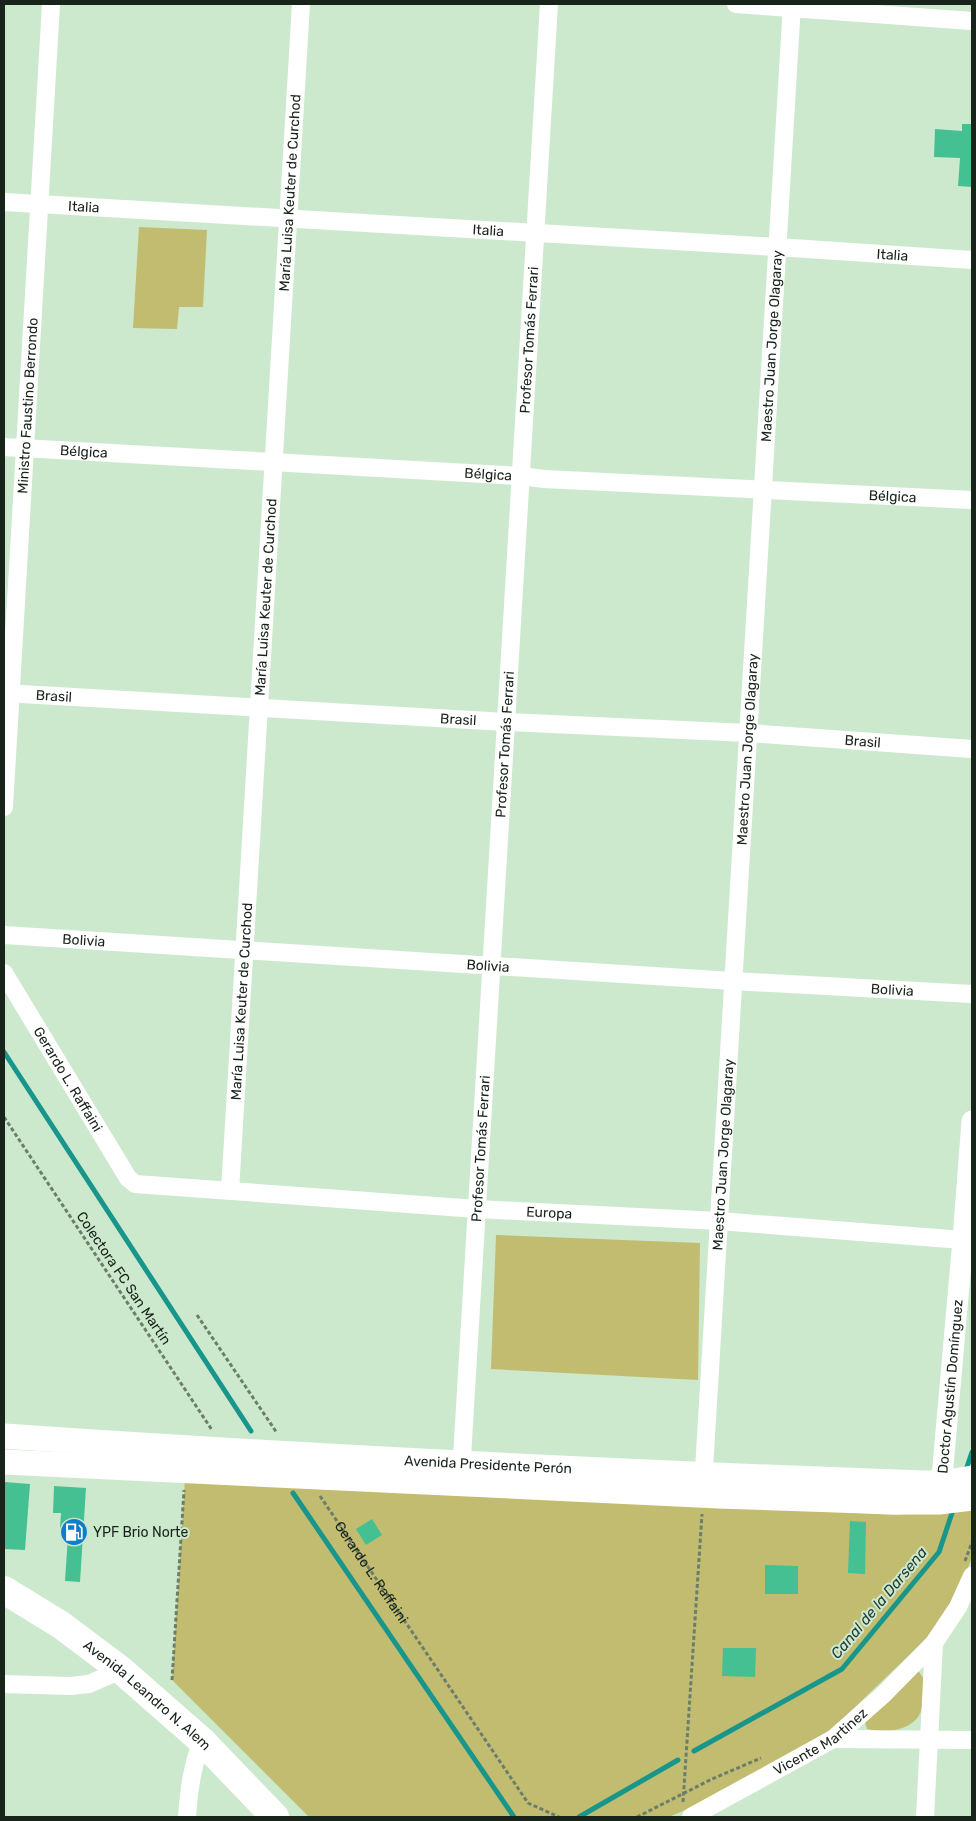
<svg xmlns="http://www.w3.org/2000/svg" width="976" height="1821" font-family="Rubik,sans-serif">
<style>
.green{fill:#c1bc6f}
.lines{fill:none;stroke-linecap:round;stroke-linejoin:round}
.stream{stroke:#19968b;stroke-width:5}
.building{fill:#45c093}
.path{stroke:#6b7e6c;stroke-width:3;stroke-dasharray:4 2.5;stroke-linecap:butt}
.minor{stroke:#fff;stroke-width:18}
.tertiary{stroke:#fff;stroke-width:21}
.secondary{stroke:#fff;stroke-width:25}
.primary{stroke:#fff;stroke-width:28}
.labels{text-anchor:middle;stroke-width:4;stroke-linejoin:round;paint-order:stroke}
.street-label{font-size:14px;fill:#182319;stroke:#cde9cd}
.poi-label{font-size:14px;fill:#182319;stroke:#cde9cd;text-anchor:start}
.water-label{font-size:15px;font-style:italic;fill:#233c39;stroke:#cde9cd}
</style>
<rect width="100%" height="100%" fill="#cde9cd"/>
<g class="green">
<polygon points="139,227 207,230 203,307 179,307 177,329 133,328"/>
<polygon points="496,1235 700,1243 698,1380 491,1369"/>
<polygon points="185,1478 896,1515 972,1509 972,1558 954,1600 928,1637 828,1733 699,1804 669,1817 309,1817 172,1680"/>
<path d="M 913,1671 L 919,1672 L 924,1679 C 923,1690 925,1708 918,1717 C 907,1732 883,1733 867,1729 L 865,1722 Z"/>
</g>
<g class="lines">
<g class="stream">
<polyline points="4,1052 251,1431"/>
<polyline points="965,1473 972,1452"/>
<polyline points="293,1493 514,1817"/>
<polyline points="694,1751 842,1669 939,1552 954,1507"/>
<polyline points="579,1817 678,1760"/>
</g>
</g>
<g class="building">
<polygon points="962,124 972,124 972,187 958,186 960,158 934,157 935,129 962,131"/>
<polygon points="4,1482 30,1484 25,1550 4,1549"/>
<polygon points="54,1486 86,1488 80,1582 65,1581 68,1536 65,1536 65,1529 60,1528 61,1513 53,1513"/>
<polygon points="372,1519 382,1535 366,1545 356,1529"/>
<polygon points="850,1521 866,1522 865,1574 848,1573"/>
<polygon points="765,1565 798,1566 798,1594 765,1594"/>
<polygon points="723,1648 756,1648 755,1677 722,1676"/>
</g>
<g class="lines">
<g class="path">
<polyline points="4,1117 212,1430"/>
<polyline points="197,1315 277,1433"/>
<path id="s1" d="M 320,1496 L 528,1803 L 559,1817"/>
<polyline points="965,1561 972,1542"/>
<polyline points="172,1680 184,1490"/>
<polyline points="683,1802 702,1514"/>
<polyline points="637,1817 712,1779 761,1758"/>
</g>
<g class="minor">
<polyline points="736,4 972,21"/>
<path id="s2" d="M 4,202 L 777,247 L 972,260"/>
<path id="s3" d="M 4,447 L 521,476 L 544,479 L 972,500"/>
<path id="s4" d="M 4,693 L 506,722 L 748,733 L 972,749"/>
<path id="s5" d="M 4,807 L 51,4"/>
<path id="s6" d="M 4,935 L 733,981 L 972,994"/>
<path id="s7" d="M 4,973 L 128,1178 L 135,1184 L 477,1209 L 719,1221 L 963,1240"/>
<path id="s8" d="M 230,1191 L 301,4"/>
<path id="s9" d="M 461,1474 L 549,4"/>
<path id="s10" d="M 703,1486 L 792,4"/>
<polyline points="4,1684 70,1686 89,1684 121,1670"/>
<polyline points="833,1739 972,1740"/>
<path d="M 187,1817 C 189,1790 192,1766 202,1741"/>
<path id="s11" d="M 691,1817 L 833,1739 L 884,1694 L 934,1643 L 958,1607 L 972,1576"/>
<polyline points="925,1817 934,1643"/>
</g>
<path class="tertiary" id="s12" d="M 940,1500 L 963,1240 L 972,1121"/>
<g class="secondary">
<path id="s13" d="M 4,1436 C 310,1457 617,1472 924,1483 L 942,1483 L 972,1478"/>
<polyline points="4,1462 719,1496 894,1502 939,1502 972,1498"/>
</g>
<path class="primary" id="s14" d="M 4,1590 L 61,1625 L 121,1670 L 202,1741 L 275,1817"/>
</g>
<defs>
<g id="fuel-disc" transform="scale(1.4375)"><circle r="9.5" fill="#0d7fc9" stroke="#cde9cd"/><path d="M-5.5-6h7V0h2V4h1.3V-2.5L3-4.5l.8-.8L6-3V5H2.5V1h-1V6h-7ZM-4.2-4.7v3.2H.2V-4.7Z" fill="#fff"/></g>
</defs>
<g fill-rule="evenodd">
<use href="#fuel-disc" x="74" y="1532"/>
</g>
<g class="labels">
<g class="street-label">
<text dy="5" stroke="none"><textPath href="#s8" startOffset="1000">María Luisa Keuter de Curchod</textPath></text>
<text dy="5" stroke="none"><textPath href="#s2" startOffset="80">Italia</textPath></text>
<text dy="5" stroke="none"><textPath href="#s2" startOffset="485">Italia</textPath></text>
<text dy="5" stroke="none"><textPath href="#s2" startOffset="890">Italia</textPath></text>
<text dy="5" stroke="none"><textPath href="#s9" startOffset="1136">Profesor Tomás Ferrari</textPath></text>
<text dy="5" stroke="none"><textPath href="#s10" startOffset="1142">Maestro Juan Jorge Olagaray</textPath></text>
<text dy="5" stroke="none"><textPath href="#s5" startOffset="402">Ministro Faustino Berrondo</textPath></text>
<text dy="5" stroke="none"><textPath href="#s3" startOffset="80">Bélgica</textPath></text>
<text dy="5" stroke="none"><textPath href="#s3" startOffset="485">Bélgica</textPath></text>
<text dy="5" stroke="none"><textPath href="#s3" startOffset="890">Bélgica</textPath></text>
<text dy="5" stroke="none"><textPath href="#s8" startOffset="595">María Luisa Keuter de Curchod</textPath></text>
<text dy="5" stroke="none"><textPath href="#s4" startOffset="50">Brasil</textPath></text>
<text dy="5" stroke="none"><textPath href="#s4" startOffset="455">Brasil</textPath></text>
<text dy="5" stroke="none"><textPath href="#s4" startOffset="860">Brasil</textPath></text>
<text dy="5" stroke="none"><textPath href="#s9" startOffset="731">Profesor Tomás Ferrari</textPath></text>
<text dy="5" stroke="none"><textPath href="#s10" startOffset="738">Maestro Juan Jorge Olagaray</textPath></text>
<text dy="5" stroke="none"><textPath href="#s6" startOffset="80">Bolivia</textPath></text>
<text dy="5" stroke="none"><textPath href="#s6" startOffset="485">Bolivia</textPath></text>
<text dy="5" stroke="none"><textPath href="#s6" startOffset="890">Bolivia</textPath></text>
<text dy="5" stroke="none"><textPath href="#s8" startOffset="190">María Luisa Keuter de Curchod</textPath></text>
<text dy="5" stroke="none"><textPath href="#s7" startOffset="124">Gerardo L. Raffaini</textPath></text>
<text dy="5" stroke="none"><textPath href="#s9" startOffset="326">Profesor Tomás Ferrari</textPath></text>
<text dy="5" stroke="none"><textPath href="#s10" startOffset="332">Maestro Juan Jorge Olagaray</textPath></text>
<text dy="5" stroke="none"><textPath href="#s7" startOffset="664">Europa</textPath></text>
<text transform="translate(124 1278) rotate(56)" y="5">Colectora FC San Martín</text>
<text dy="5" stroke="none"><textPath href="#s12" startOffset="114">Doctor Agustín Domínguez</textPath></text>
<text dy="5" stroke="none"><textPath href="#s13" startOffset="485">Avenida Presidente Perón</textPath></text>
<text dy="5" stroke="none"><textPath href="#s1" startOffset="92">Gerardo L. Raffaini</textPath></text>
<text dy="5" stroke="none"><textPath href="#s14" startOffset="178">Avenida Leandro N. Alem</textPath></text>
<text dy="5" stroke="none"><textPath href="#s11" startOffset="150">Vicente Martinez</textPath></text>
</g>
<g class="poi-label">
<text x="93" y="1537">YPF Brio Norte</text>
</g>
<g class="water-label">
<text transform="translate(879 1603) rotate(-50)" y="5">Canal de la Darsena</text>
</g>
</g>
<rect width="976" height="1821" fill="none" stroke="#182319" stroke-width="10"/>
</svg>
